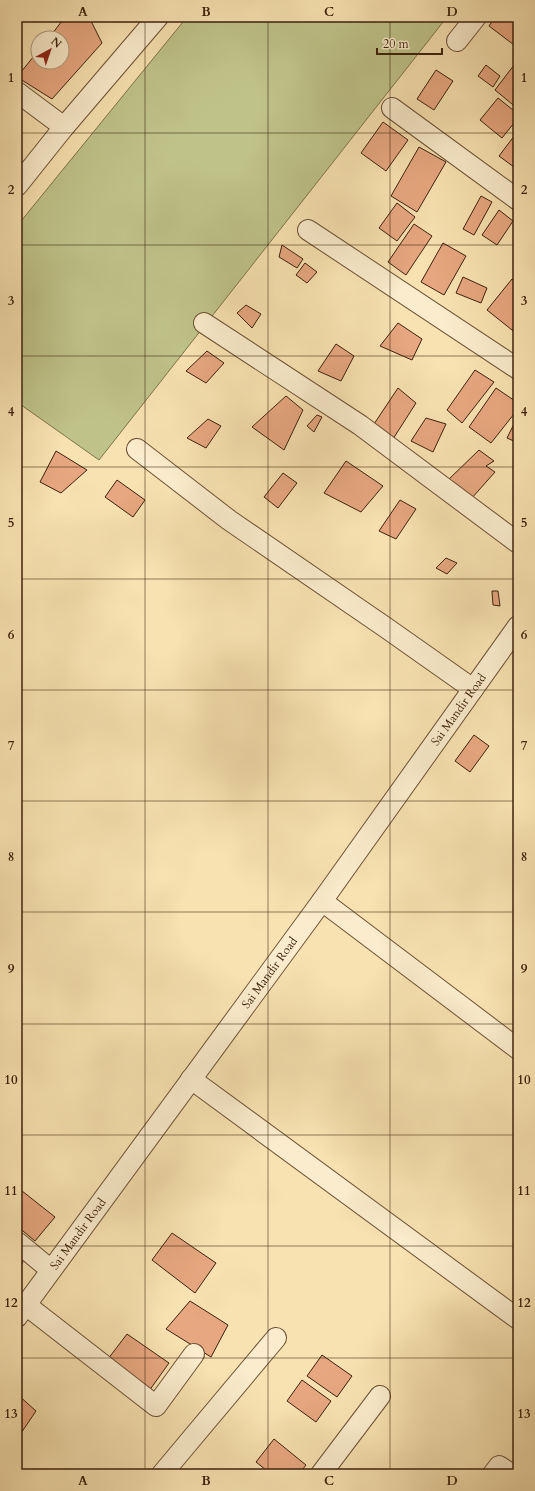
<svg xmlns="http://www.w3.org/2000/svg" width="535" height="1491" font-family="Cardo,serif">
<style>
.green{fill:#bfc38a;stroke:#7e724b}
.building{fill:#e7a780;stroke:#3d210c}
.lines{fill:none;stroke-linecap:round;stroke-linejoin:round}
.street-casing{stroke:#6c5135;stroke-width:22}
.street{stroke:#faeccc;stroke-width:20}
.grid{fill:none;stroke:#3d210c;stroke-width:1;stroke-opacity:0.55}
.labels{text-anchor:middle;stroke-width:3.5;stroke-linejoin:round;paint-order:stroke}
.street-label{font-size:12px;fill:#3d210c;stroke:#faeccc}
.neatline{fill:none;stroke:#3d210c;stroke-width:1.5}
.grid-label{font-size:13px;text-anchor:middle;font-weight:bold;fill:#3d210c}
</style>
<rect width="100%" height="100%" fill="#f8e2b1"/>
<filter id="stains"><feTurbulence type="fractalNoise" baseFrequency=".005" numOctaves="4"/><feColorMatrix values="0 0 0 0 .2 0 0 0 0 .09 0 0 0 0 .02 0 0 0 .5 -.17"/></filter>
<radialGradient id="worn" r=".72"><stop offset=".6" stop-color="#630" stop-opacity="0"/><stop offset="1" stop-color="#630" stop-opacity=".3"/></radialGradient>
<polygon class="green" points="187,17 447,17 99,460 17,402 17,226"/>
<g class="building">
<polygon points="65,17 89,17 102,43 52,99 17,77 38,51 38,62 62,62 62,38 49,38"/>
<polygon points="495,17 518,17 518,48 489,26"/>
<polygon points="486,65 500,76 493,87 478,76"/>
<polygon points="514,65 518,68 518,109 495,90"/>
<polygon points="436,70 453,81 434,110 417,99"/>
<polygon points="498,98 518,114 518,118 502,138 480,120"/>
<polygon points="383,122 408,140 386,171 361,153"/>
<polygon points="518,131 518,170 499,156"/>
<polygon points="419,147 446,162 417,212 391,196"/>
<polygon points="481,196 492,202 474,235 463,229"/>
<polygon points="397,203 415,217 397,241 379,228"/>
<polygon points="499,210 513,221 497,245 482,235"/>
<polygon points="414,224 432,236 406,275 388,262"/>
<polygon points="443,243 466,256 444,295 421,282"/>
<polygon points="282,245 303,259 297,268 279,257"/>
<polygon points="305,263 317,272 307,283 296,275"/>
<polygon points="463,277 487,288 481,303 456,293"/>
<polygon points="512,279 518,283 518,332 517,334 487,310"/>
<polygon points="246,305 261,314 252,328 237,313"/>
<polygon points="398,323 422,339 412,360 380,346"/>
<polygon points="336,344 354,356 341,381 318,371"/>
<polygon points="207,351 224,363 206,383 186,371"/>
<polygon points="475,370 494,382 462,423 447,410"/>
<polygon points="398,388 416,403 393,439 372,427"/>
<polygon points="496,388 518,403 518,409 491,443 469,427"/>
<polygon points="286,396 303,410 284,450 252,427"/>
<polygon points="317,415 322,417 314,432 307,426"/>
<polygon points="426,418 446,424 433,452 411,441"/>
<polygon points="208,419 221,426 206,448 187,438"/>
<polygon points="515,422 518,424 518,443 507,438"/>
<polygon points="479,450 494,461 486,466 495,472 471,499 447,481"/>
<polygon points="56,451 87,470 61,493 40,482"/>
<polygon points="346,461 383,486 361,512 324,493"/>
<polygon points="283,473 297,483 278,508 264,497"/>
<polygon points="117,480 145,500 133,517 105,497"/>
<polygon points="400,500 416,509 396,539 379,531"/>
<polygon points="446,558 457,563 447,574 436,568"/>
<polygon points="492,591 498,591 500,606 493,605"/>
<polygon points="474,735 489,746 470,772 455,761"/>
<polygon points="17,1187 55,1217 35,1241 17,1226"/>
<polygon points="172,1233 216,1263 195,1293 152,1260"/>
<polygon points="17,1257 23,1262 17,1270"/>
<polygon points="190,1301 228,1325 211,1357 166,1329"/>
<polygon points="127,1334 169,1363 149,1391 108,1359"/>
<polygon points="322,1355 352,1376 337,1397 307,1376"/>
<polygon points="302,1380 331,1401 316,1422 287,1401"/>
<polygon points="17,1394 36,1411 17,1439"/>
<polygon points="274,1439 306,1465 299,1474 271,1474 256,1462"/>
</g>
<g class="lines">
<g class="street-casing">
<g id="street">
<polyline points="457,41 476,17"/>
<polyline points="17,92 64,127 17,186"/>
<polyline points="392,108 518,200"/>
<polyline points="64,127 158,17"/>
<polyline points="308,230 518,369"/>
<polyline points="204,323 360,425 518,543"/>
<polyline points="137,449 229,520 385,627 473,689"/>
<polyline points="322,901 518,1049"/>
<polyline points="191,1079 518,1319"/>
<polyline points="17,1242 51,1270"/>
<polyline points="26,1305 156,1406 194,1354"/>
<path id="s1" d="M 17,1317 L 322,901 L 518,626"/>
<polyline points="162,1474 276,1338"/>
<polyline points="321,1474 380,1396"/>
<polyline points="493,1474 499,1466 511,1474"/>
</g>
</g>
<use href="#street" class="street"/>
</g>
<path class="grid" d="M 145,17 L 145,1474M 268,17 L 268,1474M 390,17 L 390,1474M 17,133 L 518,133M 17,245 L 518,245M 17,356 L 518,356M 17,467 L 518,467M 17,579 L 518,579M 17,690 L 518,690M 17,801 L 518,801M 17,912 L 518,912M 17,1024 L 518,1024M 17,1135 L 518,1135M 17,1246 L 518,1246M 17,1358 L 518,1358"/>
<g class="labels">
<g class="street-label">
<text dy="4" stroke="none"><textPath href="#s1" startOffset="751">Sai Mandir Road</textPath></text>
<text dy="4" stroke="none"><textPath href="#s1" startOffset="427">Sai Mandir Road</textPath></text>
<text dy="4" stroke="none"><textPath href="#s1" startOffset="103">Sai Mandir Road</textPath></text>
</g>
</g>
<rect width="535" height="1491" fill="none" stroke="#f8e2b1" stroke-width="44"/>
<g transform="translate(50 50) rotate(40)"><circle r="19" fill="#faeccc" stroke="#ae9b7f"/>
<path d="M0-3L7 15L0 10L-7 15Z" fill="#8f2418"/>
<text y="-6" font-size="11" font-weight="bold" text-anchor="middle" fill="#3d210c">N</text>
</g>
<path d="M377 48v6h65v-6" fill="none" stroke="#3d210c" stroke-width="2"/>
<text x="383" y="48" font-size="12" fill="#3d210c" stroke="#faeccc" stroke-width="3" paint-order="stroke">20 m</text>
<rect x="22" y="22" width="491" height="1447" class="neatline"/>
<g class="grid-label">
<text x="83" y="16">A</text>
<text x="206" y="16">B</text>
<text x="329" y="16">C</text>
<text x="452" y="16">D</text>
<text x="11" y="82">1</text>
<text x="524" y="82">1</text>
<text x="11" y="194">2</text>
<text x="524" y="194">2</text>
<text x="11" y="305">3</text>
<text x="524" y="305">3</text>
<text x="11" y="416">4</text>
<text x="524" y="416">4</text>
<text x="11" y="527">5</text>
<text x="524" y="527">5</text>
<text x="11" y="639">6</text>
<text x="524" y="639">6</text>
<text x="11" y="750">7</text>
<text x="524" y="750">7</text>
<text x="11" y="861">8</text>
<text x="524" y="861">8</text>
<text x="11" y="973">9</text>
<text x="524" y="973">9</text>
<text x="11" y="1084">10</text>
<text x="524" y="1084">10</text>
<text x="11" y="1195">11</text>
<text x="524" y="1195">11</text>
<text x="11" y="1307">12</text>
<text x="524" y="1307">12</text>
<text x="11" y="1418">13</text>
<text x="524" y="1418">13</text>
<text x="83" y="1485">A</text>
<text x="206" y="1485">B</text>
<text x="329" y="1485">C</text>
<text x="452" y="1485">D</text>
</g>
<rect width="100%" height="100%" filter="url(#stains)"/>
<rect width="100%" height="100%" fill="url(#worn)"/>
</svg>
